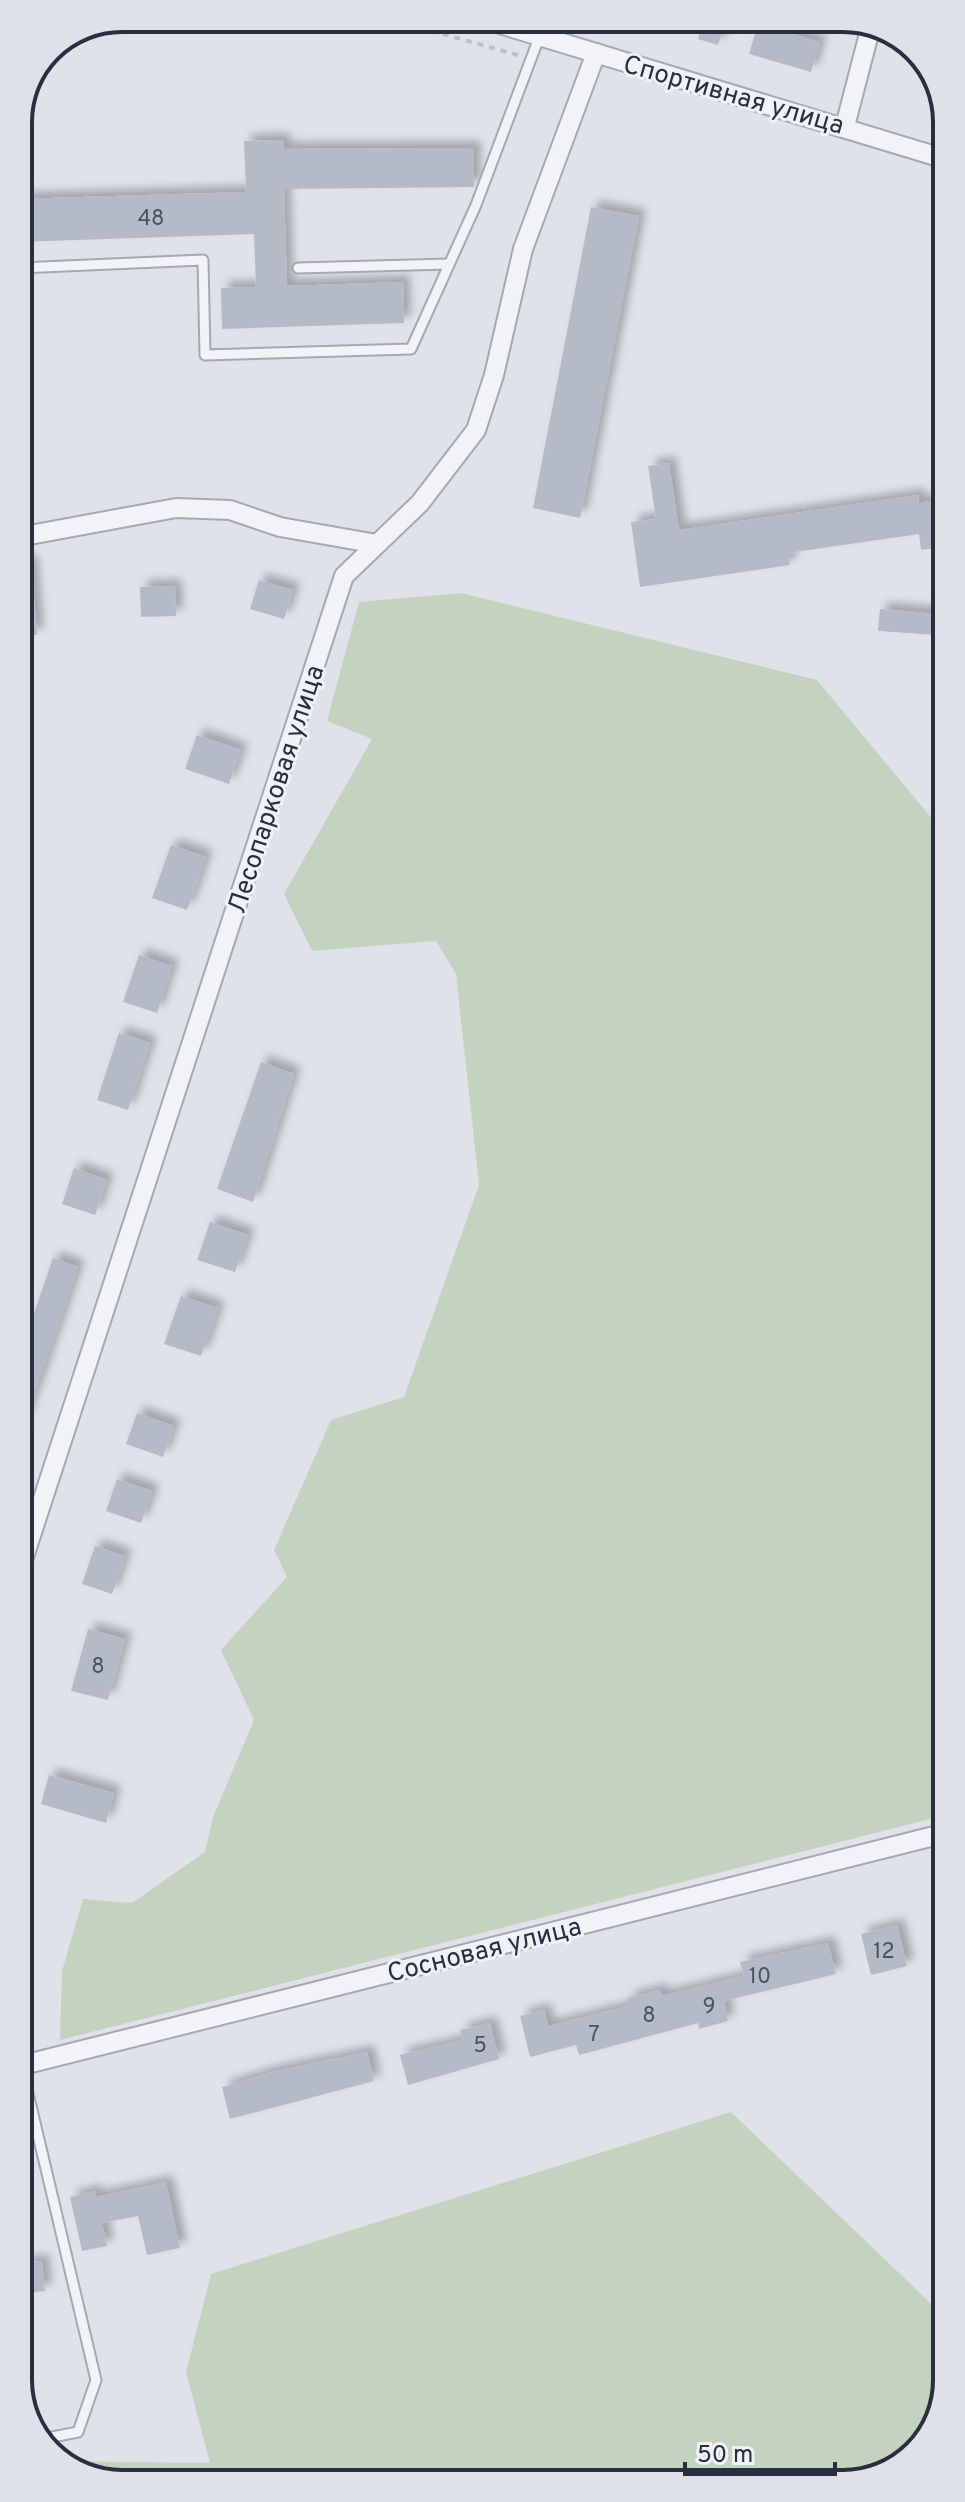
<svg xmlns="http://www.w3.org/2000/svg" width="965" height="2502" font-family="Overpass,sans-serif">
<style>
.green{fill:#c4d3bf}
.building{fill:#b5bbc6;filter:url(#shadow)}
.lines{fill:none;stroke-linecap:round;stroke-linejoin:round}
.lane-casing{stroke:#a4a9b3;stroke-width:13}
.street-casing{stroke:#a4a9b3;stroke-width:22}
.path{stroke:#bcc0c8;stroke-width:4;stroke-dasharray:6 6;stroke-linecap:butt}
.lane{stroke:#f1f3f7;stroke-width:9}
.street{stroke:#f1f3f7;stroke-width:18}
.labels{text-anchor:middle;stroke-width:6;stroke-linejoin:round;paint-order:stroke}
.number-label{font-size:22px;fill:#4a5262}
.street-label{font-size:26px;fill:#272f41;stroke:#eef1f6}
.rim{fill:none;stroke:#272f41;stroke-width:4}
</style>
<defs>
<filter id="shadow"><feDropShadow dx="7" dy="-7" stdDeviation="4" flood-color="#0004"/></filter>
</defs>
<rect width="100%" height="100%" fill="#dfe2e9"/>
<g class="green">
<polygon points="461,593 817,680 943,832 946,1815 60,2040 62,1971 83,1899 132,1903 205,1852 213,1817 254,1720 221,1650 287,1577 274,1550 331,1420 404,1397 479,1185 456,974 436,941 312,951 284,894 372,739 327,721 359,602"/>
<polygon points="731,2112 947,2319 947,2380 926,2443 876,2479 115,2484 58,2461 210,2463 186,2372 211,2274"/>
</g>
<g class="building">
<polygon points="704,18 726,18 718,45 698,39"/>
<polygon points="760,18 777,22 775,29 820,42 811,72 749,54"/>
<polygon points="284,140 284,149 474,148 474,187 284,189 287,286 403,282 404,323 222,329 221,288 256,287 254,234 18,242 18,199 246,192 244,141"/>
<polygon points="591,207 639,216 580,518 533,508"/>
<polygon points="669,463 679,530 918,495 919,503 943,499 943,547 921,550 919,534 788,553 790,565 640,587 631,522 656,519 648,466"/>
<polygon points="19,562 31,562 37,635 19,636"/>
<polygon points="259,580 293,590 284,619 250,609"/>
<polygon points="175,586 176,616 141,617 140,587"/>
<polygon points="880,609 938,614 937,635 878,631"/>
<polygon points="197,735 241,750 229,784 185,769"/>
<polygon points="171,845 206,857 187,910 152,898"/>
<polygon points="139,955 172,966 157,1013 123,1002"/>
<polygon points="119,1033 150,1043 128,1110 97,1100"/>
<polygon points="261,1062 294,1074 253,1202 217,1189"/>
<polygon points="74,1168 107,1180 95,1215 62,1204"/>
<polygon points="210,1222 248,1235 235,1272 197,1260"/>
<polygon points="53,1258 78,1267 21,1431 21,1351"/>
<polygon points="181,1296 218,1308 201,1356 164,1344"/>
<polygon points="137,1413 174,1426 163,1457 126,1444"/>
<polygon points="117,1479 152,1491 141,1523 106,1511"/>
<polygon points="95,1546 125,1556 112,1594 82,1584"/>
<polygon points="88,1629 125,1639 108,1700 71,1691"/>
<polygon points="49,1775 114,1793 106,1823 41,1804"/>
<polygon points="897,1925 907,1966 871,1975 861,1934"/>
<polygon points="828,1943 836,1974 724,2001 728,2021 699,2029 698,2023 579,2055 576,2045 530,2057 520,2016 544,2010 548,2026 629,2006 627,1998 660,1990 662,1996 744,1976 740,1962"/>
<polygon points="490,2023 499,2059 408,2085 400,2055 463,2040 460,2030"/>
<polygon points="367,2052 374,2081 230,2119 222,2087 276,2071"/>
<polygon points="166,2182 180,2248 147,2255 138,2216 102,2223 107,2246 82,2251 70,2197 95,2191 96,2197"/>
<polygon points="42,2261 45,2291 23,2293 23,2263"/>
</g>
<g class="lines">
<g class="lane-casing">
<g id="lane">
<polyline points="19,268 203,260 205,355 411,349 476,205 540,35"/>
<polyline points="298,268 449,264"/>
<polyline points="23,2072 96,2380 78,2432 42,2439"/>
</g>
</g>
<g class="street-casing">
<g id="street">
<polyline points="480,18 942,158"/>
<polyline points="845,126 871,26"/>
<polyline points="19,537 176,508 230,510 280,527 377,544"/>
<polyline points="21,1566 344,576 420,503 476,430 494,375 523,249 596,53"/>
<polyline points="23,2065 946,1833"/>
</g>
</g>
<polyline class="path" points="385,18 518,55"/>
<use href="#lane" class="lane"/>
<use href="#street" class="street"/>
</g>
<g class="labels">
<g class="number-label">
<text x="151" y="225">48</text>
<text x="98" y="1673">8</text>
<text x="884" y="1958">12</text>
<text x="760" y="1983">10</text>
<text x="709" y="2013">9</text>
<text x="649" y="2022">8</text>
<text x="594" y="2041">7</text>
<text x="480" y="2052">5</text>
</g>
<g class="street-label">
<text transform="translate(734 94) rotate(16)" y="9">Спортивная улица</text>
<text transform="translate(275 789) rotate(-72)" y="9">Лесопарковая улица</text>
<text transform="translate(484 1949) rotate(-14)" y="9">Сосновая улица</text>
</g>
</g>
<path d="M0 0H965V2502H0ZM122 32H843A90 90 0 0 1 933 122V2380A90 90 0 0 1 843 2470H122A90 90 0 0 1 32 2380V122A90 90 0 0 1 122 32Z" fill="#dee1e8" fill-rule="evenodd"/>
<path class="rim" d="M122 32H843A90 90 0 0 1 933 122V2380A90 90 0 0 1 843 2470H122A90 90 0 0 1 32 2380V122A90 90 0 0 1 122 32Z"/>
<path d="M685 2462v12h150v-12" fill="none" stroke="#272f41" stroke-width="4"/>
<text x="697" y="2462" font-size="24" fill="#272f41" stroke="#eef1f6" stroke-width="6" paint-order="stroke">50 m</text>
</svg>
